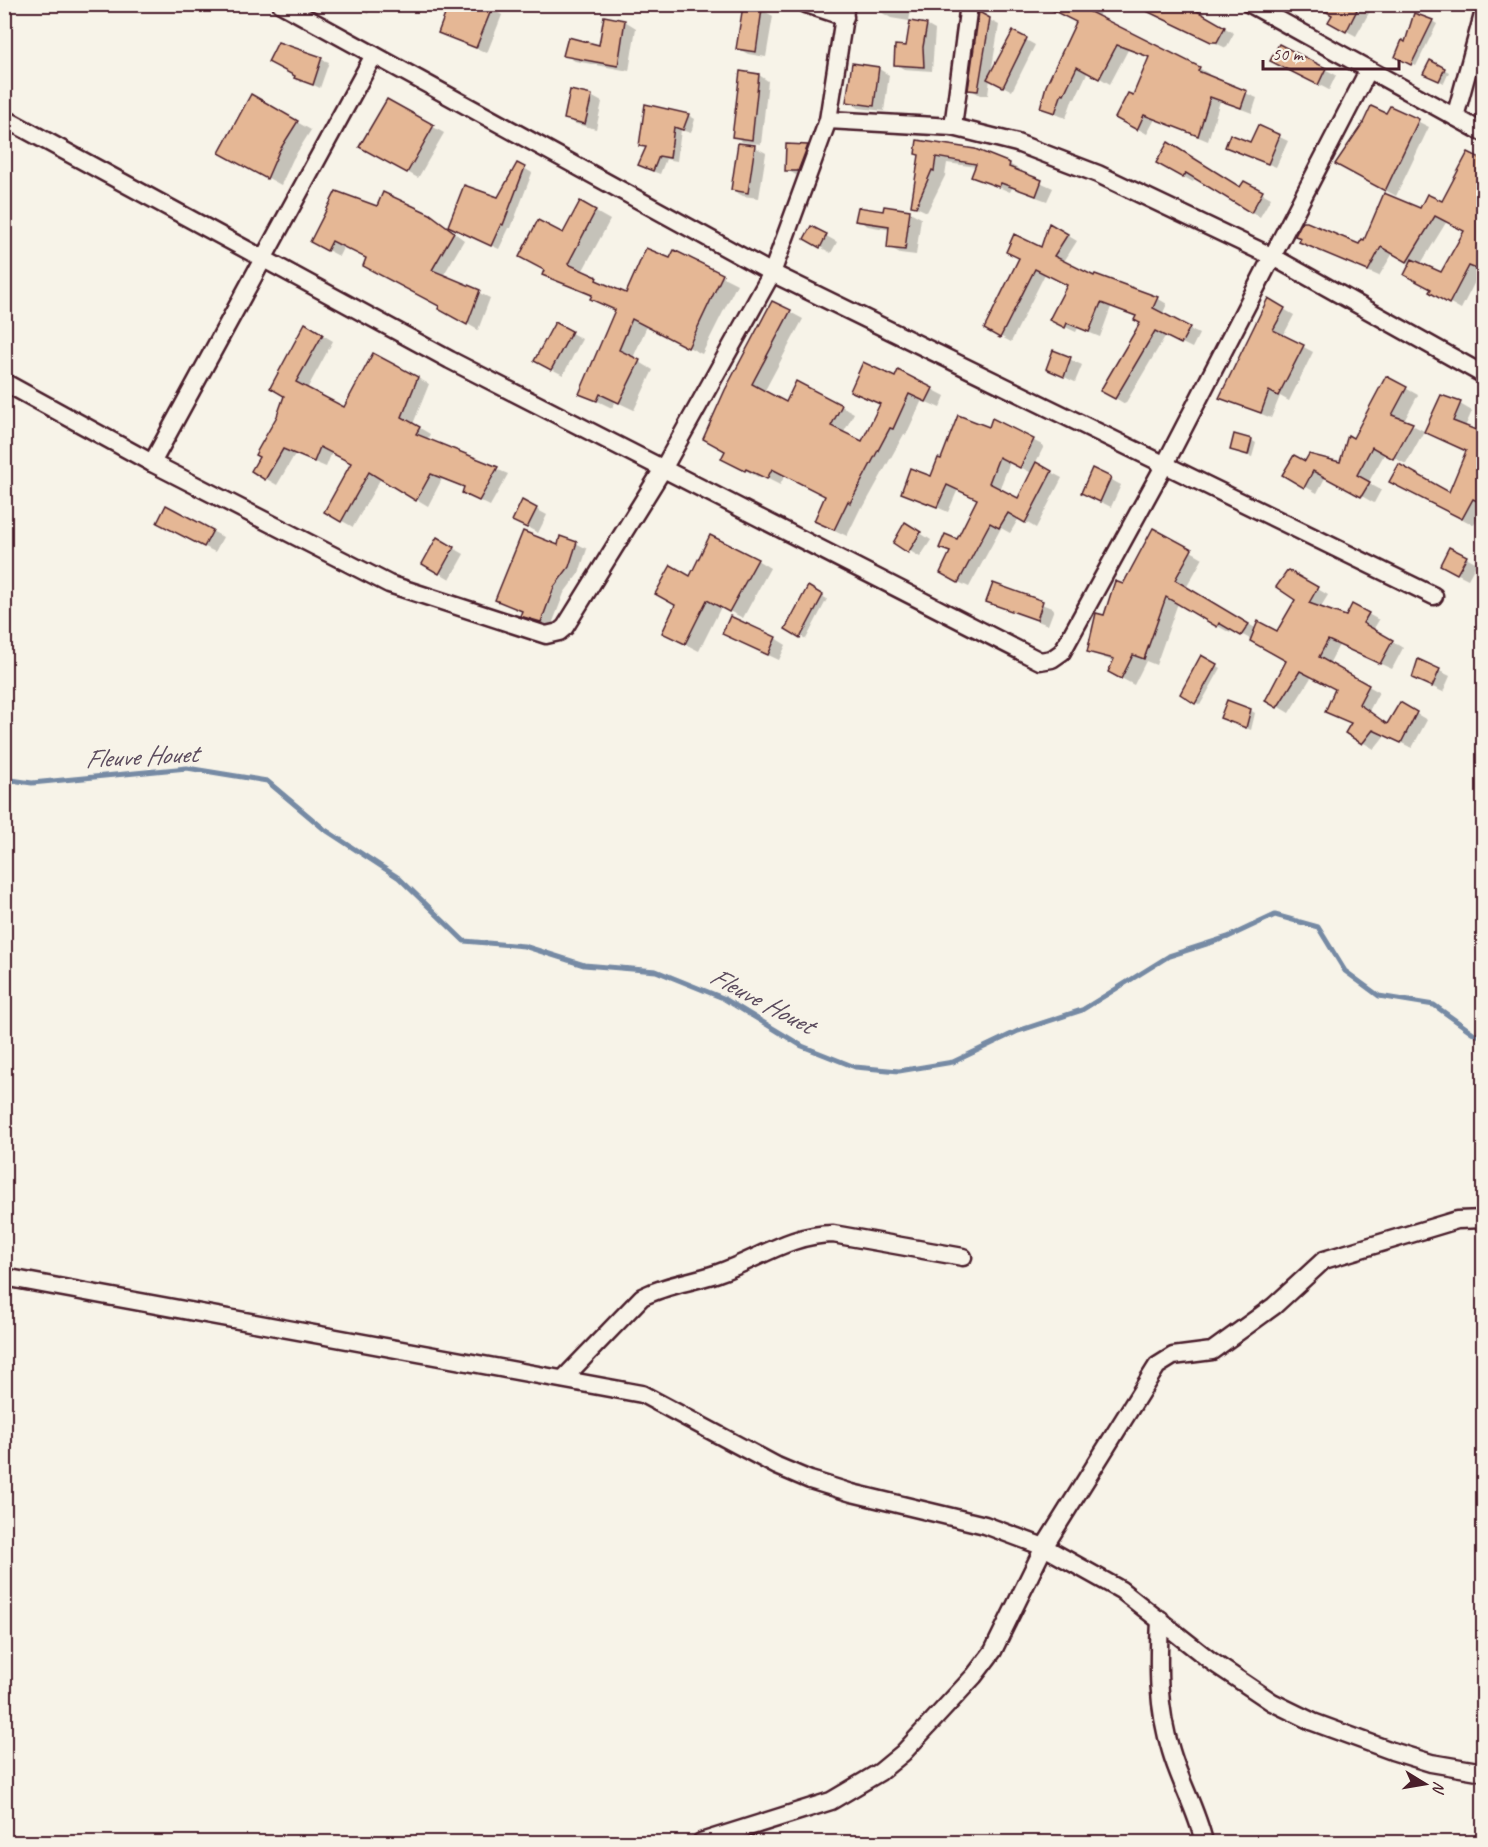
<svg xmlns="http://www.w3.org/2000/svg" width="1488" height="1847" font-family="Caveat,sans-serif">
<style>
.shadow{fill:#0003;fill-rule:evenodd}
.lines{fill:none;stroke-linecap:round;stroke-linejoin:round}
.stream{stroke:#768aa4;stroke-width:5}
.building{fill:#e5b795;stroke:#4a1f2b;stroke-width:1.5}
.minor-casing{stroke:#4a1f2b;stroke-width:21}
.minor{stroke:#f7f3e8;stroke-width:16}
.labels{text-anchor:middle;stroke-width:6;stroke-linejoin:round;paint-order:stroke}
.water-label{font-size:27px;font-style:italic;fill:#5c4c5e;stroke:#f7f3e8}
</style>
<rect width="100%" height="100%" fill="#f7f3e8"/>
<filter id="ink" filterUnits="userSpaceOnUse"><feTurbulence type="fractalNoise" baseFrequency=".0167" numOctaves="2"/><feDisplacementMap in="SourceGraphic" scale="12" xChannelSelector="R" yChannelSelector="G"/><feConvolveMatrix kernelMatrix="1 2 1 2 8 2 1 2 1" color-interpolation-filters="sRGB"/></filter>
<g filter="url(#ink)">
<g class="shadow">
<polygon points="350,4 373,4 368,14"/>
<polygon points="881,4 912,4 909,21 891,18 879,11"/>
<polygon points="1053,4 1097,4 1102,7 1098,17 1199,68 1209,74 1208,77 1257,98 1252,113 1220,101 1208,141 1155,119 1147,134 1117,117 1134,97 1150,58 1128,50 1110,84 1088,71 1075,99 1073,98 1066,118 1052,113 1042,107 1078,22"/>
<polygon points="1132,4 1203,4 1200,14 1234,33 1226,48"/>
<polygon points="1315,4 1374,4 1356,36 1330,22 1334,14"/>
<polygon points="744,7 762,10 773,16 766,57 748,54 737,48"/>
<polygon points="491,9 502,15 487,53 440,32"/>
<polygon points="980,15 999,25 991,73 1013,33 1035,45 1012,91 990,79 988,95 980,95 970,89"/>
<polygon points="605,18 625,21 636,28 629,71 575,61 565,55 600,47"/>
<polygon points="1432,21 1437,24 1416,66 1396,56"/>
<polygon points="926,25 935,30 932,71 904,69 895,64"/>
<polygon points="279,44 329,62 320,88 296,77"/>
<polygon points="1280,46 1336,75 1329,90 1283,66"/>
<polygon points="1430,62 1449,72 1444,83 1430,76"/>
<polygon points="879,69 889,75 884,111 859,108 848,101"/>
<polygon points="759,75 768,81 761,144 743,142 734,136"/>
<polygon points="1484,86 1484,101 1479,99"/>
<polygon points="251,96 311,130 293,159 281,185 221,152"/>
<polygon points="591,96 602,102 596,129 576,124 565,118"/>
<polygon points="387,101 444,133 418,178 361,146"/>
<polygon points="1391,108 1429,127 1396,196 1348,170"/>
<polygon points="688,115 695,119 691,133 681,130 677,161 666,159 660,174 647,169 646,148 641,145"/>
<polygon points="1259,127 1288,141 1276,167 1226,147 1251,144"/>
<polygon points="739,144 755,147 766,153 759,198 743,196 732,190"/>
<polygon points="807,146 818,152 809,177 798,176 787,170"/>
<polygon points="920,155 1009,164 1020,170 1020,173 1053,188 1047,201 1012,188 1010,192 973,176 977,167 947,163 945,176 927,212 912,205"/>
<polygon points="1158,162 1241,189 1244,183 1271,198 1260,217 1195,178 1193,182"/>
<path d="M 1484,162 L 1484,273 L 1480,272 L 1461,309 L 1431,292 L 1432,289 L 1411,264 L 1393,253 L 1379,276 L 1301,242 L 1360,245 L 1421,210 L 1442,203 ZM 1447,221 L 1466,231 L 1441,274 L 1420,265 Z"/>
<polygon points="524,168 532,173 511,228 509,228 499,249 458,230 499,199"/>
<polygon points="580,203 610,220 582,272 610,288 626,295 670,260 674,252 737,284 702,354 647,326 633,358 653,370 634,410 615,401 612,408 581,393 616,311 593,297 544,274"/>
<polygon points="378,208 441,223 464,240 443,276 490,298 478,330 440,308 441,306 368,258 344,246 339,256 312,242"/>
<polygon points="885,208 910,212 921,218 916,255 900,253 889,247 891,230 868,226 857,220 884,213"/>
<polygon points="1050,225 1077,241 1063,263 1095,278 1157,298 1167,304 1162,315 1199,334 1192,348 1166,335 1125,404 1102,390 1141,323 1137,317 1111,307 1100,337 1078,328 1076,332 1061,325 1068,285 1045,274 1011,342 996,334 1042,249"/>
<polygon points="812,228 837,242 831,253 806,239"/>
<polygon points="1268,300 1294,315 1283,336 1313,352 1289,401 1280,396 1271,418 1221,397"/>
<polygon points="790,312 803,319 764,392 786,404 841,406 854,413 843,434 862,444 882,405 852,390 896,379 899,372 945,396 940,408 922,400 906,435 904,434 863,508 861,507 847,536 828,527 827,496 785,475 780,485 760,475 758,477 736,465 727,451 705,438"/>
<polygon points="555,324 582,339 563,375 536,361"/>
<polygon points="1484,324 1484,334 1479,332"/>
<polygon points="306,325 333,341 307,389 344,409 374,355 429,384 413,424 430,434 427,440 508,474 490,506 464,493 466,488 442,479 428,506 381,478 353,527 326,512 353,463 332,452 326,467 295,454 277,485 253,471 279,417"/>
<polygon points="1054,352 1082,365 1075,382 1047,369"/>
<polygon points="1387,378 1418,395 1404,421 1424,431 1406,464 1385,453 1368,483 1381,490 1374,503 1326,476 1317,493 1284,475 1306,464 1341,464"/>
<polygon points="1460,404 1472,411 1465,427 1484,435 1484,507 1474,525 1403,489 1450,494 1467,451 1438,438"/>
<path d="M 993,420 L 1044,446 L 1035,464 L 1062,478 L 1036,528 L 1019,518 L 1010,533 L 1001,528 L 969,587 L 952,579 L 951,553 L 941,547 L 957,541 L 979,499 L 958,489 L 948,512 L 903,492 L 931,478 L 942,461 L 989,429 ZM 1010,462 L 1032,473 L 1018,500 L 999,490 Z"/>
<polygon points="1251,440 1256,443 1252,457 1231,450"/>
<polygon points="1093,470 1121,485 1111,507 1093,498"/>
<polygon points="523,502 547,515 538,533 514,520"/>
<polygon points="167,507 223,537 215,552 170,529"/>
<polygon points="906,524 931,540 920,557 895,542"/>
<polygon points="1154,530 1203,558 1186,588 1257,629 1277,633 1297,599 1288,572 1328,595 1320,608 1346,618 1353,606 1379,620 1373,630 1403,648 1392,669 1339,645 1329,664 1379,692 1369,711 1388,725 1400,704 1427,720 1412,748 1385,735 1374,749 1347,733 1353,724 1327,711 1336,688 1312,676 1289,713 1267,700 1288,660 1232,629 1230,633 1178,603 1156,665 1146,661 1134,685 1110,672 1115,662 1088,652"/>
<polygon points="438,539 464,554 450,579 424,564"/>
<polygon points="576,543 587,549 579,573 564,593 551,627 533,621 522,615 523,612 497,599 558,547"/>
<polygon points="1466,557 1477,563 1468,579 1452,571"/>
<polygon points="757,560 770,568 743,618 721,607 699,651 677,640 690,578"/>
<polygon points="994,585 1054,609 1048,625 988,602"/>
<polygon points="809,588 827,599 806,639 787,629"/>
<polygon points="724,634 775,638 786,645 779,660"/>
<polygon points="1202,657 1221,668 1200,705 1182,694"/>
<polygon points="1419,661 1450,676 1443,692 1412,677"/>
<polygon points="1250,710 1255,713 1251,730 1227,720"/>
</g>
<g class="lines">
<polyline class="stream" points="4,779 32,783 187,768 267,781 324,829 399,878 464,941 524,946 584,965 656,971 723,998 802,1046 855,1067 899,1071 953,1062 1018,1031 1082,1010 1169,956 1228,937 1275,915 1318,927 1345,971 1379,996 1434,1005 1476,1035 1484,1036"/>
</g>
<g class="building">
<polygon points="449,4 484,4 492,8 476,48 438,33"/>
<polygon points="1040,4 1091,4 1088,11 1200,67 1198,71 1247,91 1241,108 1210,97 1198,136 1144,115 1137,130 1115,118 1128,93 1133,95 1149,57 1117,45 1099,79 1077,67 1064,94 1062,93 1055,113 1040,108 1046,86 1076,22"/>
<polygon points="1132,4 1185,4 1225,27 1217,42 1211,42"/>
<polygon points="1313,4 1347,4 1357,10 1346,32 1328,22 1332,15"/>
<polygon points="743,6 762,9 756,52 736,49"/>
<polygon points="979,12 990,18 978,91 968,90"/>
<polygon points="1414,13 1433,20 1411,65 1395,57 1402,40 1405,42"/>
<polygon points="604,16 625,20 618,66 563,56 568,37 599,45"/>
<polygon points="910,21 927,24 923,47 924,67 894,65 895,45 906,46"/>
<polygon points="1013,31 1027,38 1003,87 987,79"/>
<polygon points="278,42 322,57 313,85 294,78 295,76 268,62"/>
<polygon points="1279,44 1326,68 1318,85 1270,61"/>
<polygon points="1430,60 1445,68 1439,81 1423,74"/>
<polygon points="852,63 879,67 874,106 846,102"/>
<polygon points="740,71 759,74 752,140 732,137"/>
<polygon points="570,90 592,95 585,124 564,119"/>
<polygon points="251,94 298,121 279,151 267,179 219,153"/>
<polygon points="387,99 434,125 407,173 359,147"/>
<polygon points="645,104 689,114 683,130 674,127 670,158 659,156 653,171 638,165 646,147 639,146"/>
<polygon points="1371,106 1386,113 1390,106 1419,119 1385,191 1335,164 1363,123"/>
<polygon points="1258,125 1280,135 1268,164 1225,147 1230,134 1250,142"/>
<polygon points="917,140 975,149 1010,163 1009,167 1042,180 1036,196 1001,183 999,187 971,177 976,164 936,157 934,171 932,170 916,207 911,206 919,155 915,154"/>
<polygon points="1168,142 1240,187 1244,181 1263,191 1251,213 1186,173 1183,178 1156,163"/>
<polygon points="738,143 755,145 748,193 731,190"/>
<polygon points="786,144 808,145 798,171 785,171"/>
<polygon points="1468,152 1484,160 1484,234 1479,243 1484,246 1484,272 1469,266 1449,304 1429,292 1431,289 1404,275 1412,259 1441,272 1464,231 1435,216 1407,262 1381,247 1368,271 1299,242 1301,238 1295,236 1302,222 1307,222 1359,244 1362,239 1364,240 1384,193 1420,208 1427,194 1442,201"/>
<polygon points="517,163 525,167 503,225 501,224 491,246 448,226 464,185 498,197"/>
<polygon points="336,191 377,206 383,192 430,214 454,232 432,270 480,290 467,325 438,309 439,306 363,266 366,258 332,241 327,251 310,242"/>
<polygon points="580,201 596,210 568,264 597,277 596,280 626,293 646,248 670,258 674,250 723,274 688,348 632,319 619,350 640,360 619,403 600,394 597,401 579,394 615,310 590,299 592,295 542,275 544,270 519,257 538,220 563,233"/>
<polygon points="884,206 910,210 905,250 887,248 889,226 855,221 858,207 883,211"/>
<polygon points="1049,223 1068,234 1054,256 1094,276 1095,274 1158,297 1153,308 1190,327 1181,344 1155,331 1115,399 1100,391 1140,323 1134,320 1136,316 1101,303 1089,332 1067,323 1065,328 1049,320 1067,285 1035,269 1000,338 984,329 1019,258 1006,252 1014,234 1041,247"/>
<polygon points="811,226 827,234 820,248 804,239"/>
<polygon points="1268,298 1285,308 1273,330 1304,345 1278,396 1269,391 1261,413 1219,398"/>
<polygon points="772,301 791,310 752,384 786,402 796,381 842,405 831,426 862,441 880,404 850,391 863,362 895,377 898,370 933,388 926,402 909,394 893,429 890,428 850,503 848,501 834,530 814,521 825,496 772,469 767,479 746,469 745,471 721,459 725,451 703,439 725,390"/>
<polygon points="555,322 572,331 551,370 534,361"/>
<polygon points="305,323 323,334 296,382 344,407 373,353 418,377 402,417 420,427 416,434 498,467 479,501 462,493 464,487 431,474 416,501 369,472 341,522 324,512 351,463 320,447 314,462 283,449 265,480 251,471 259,457 255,455 277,416 284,396 270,388"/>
<polygon points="1053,350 1071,357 1064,377 1046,369"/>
<polygon points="1386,376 1407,387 1392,415 1413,423 1393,459 1372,447 1357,475 1370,482 1361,497 1313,471 1304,488 1282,475 1294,455 1305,461 1309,454 1340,462 1348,435 1353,438"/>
<polygon points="1441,395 1461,402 1453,421 1484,433 1484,504 1473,499 1462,519 1389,482 1399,464 1449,492 1466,451 1424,432"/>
<polygon points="958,415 989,427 992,418 1034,439 1020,468 999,457 989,483 1018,498 1036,462 1052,471 1025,523 1008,513 999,528 990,523 958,583 940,573 950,552 939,548 945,534 957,539 977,499 947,485 937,507 901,493 910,468 931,476 938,458 941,459"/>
<polygon points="1234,434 1252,439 1248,455 1230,450"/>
<polygon points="1092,468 1111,477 1100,502 1081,493"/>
<polygon points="522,500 537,508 527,528 512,521"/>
<polygon points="166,505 213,530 204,547 157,523"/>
<polygon points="905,522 921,532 908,553 893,543"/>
<polygon points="1153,528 1192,549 1175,580 1249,624 1241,636 1219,623 1217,627 1166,597 1144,659 1133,655 1121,679 1108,672 1114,659 1087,652 1096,613 1104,615 1115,581 1123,584"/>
<polygon points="523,531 558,545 560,536 577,542 569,567 554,587 541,622 520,616 522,611 495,600"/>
<polygon points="710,535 758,559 729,612 707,600 685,644 662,633 675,605 655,594 671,565 690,576"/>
<polygon points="437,537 454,547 439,574 422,564"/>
<polygon points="1449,547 1467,556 1457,574 1440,565"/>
<polygon points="1288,570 1318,587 1309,603 1346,616 1352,604 1369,613 1363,623 1393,640 1380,664 1328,640 1319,657 1369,685 1359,704 1387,724 1400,702 1417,712 1401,743 1373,730 1362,744 1345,733 1351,723 1325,712 1335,689 1300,671 1277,708 1265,701 1286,661 1250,641 1258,621 1277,631 1295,600 1276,587"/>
<polygon points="993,583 1043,601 1037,620 986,602"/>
<polygon points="808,586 823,595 800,638 785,629"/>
<polygon points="730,616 776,637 768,655 722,634"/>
<polygon points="1201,655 1217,664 1195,704 1180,694"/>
<polygon points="1418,659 1440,669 1432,687 1412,678"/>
<polygon points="1227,700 1251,709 1246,728 1220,718"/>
</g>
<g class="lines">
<g class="minor-casing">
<g id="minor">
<polyline points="281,4 772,273 1434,596"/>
<polyline points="806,4 845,17"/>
<polyline points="1250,4 1484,133"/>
<polyline points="1455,117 1484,11"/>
<polyline points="4,118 450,360 1040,661 1052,659 1062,652 1164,466 1368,71"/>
<polyline points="828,120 953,127 969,4"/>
<polyline points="953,127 1017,143 1098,174 1273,257 1484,375"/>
<polyline points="4,382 152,463 389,584 546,635 559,632 565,627 663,469 772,273 828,120 846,4"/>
<polyline points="152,463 374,55"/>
<polyline points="4,1277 642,1394 777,1466 810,1480 852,1493 985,1525 1044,1547 1121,1590 1211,1661 1272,1702 1313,1722 1392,1751 1431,1763 1484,1772"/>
<path d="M 563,1379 L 642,1297 C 667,1284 693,1282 718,1273 C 757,1260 790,1234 833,1234 L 963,1257"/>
<path d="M 1160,1619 C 1158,1665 1157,1707 1171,1751 C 1180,1782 1197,1811 1204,1842"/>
<polyline points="701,1842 831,1801 880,1772 903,1753 974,1676 993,1651 1044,1547 1157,1366 1173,1356 1212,1351 1274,1306 1324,1260 1457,1220 1484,1219"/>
</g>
</g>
<use href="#minor" class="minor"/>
</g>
</g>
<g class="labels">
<g class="water-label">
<text transform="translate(141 756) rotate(-3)" y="9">Fleuve Houet</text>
<text transform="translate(762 1000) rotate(28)" y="9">Fleuve Houet</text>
</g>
</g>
<rect width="1488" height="1847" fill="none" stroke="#f7f3e8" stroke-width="24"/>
<rect x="12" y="12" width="1464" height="1823" fill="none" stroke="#4a1f2b" stroke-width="2" filter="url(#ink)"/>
<g transform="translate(1425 1784) rotate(101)" stroke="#f7f3e8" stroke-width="4.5" paint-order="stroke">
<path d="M0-4.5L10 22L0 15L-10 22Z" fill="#4a1f2b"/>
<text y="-9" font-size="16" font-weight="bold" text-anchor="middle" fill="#4a1f2b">N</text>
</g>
<path d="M1263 60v9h136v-9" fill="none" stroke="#4a1f2b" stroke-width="3"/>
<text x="1272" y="60" font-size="18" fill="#4a1f2b" stroke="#f7f3e8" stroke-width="4.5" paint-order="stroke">50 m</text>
</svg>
